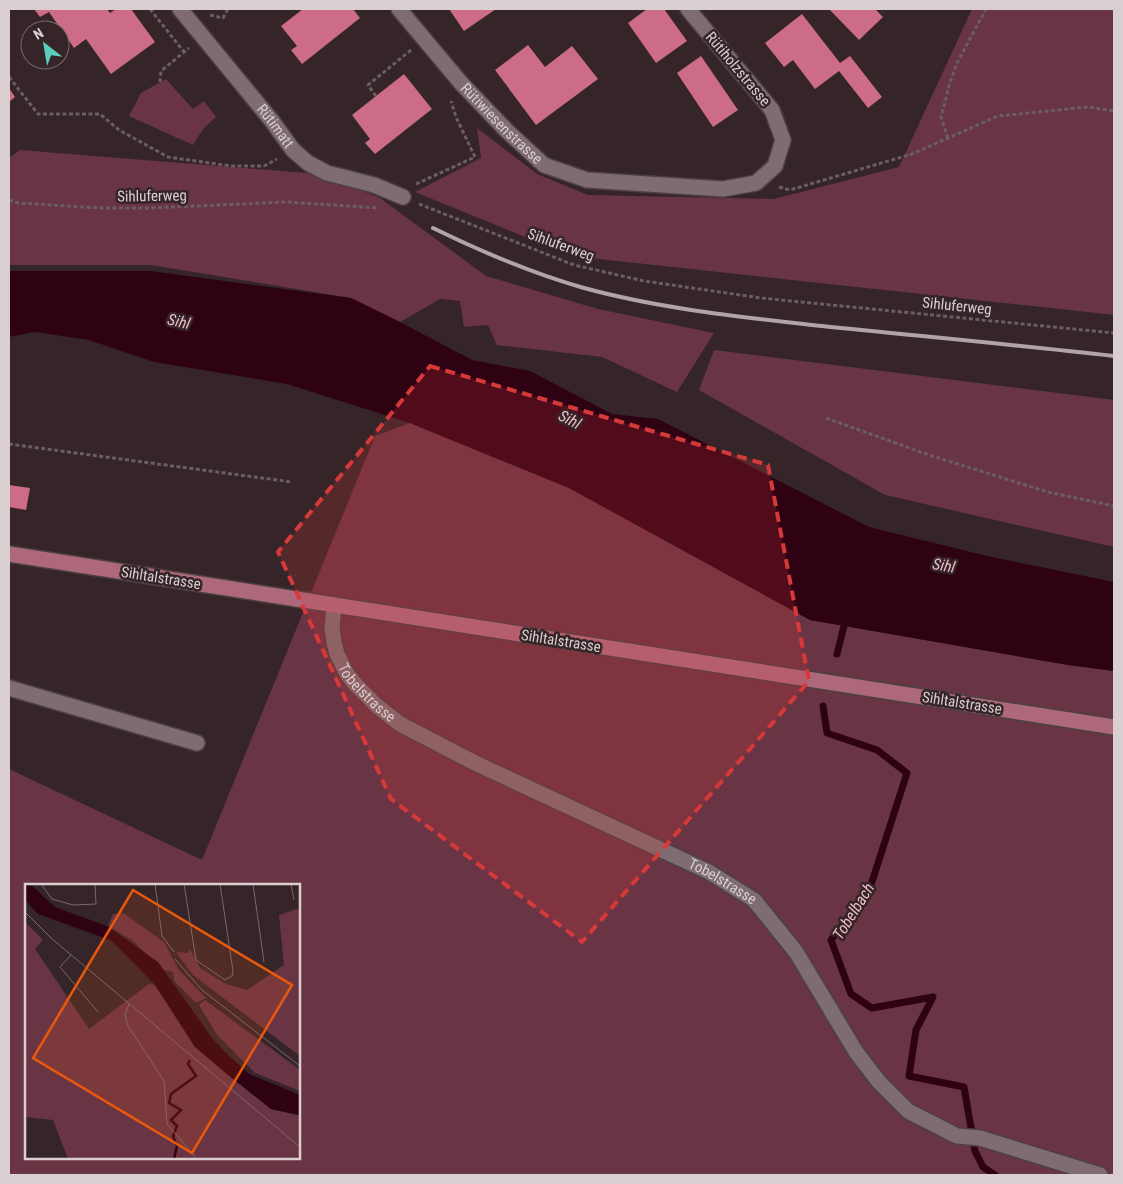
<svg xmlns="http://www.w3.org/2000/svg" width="1123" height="1184" font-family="'Roboto Condensed',sans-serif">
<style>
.green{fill:#693443;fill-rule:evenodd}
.water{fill:#2f0213}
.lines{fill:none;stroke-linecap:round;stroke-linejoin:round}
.stream{stroke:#2f0213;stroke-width:7}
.building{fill:#cc6c87}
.minor-casing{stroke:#4d4043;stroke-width:18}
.major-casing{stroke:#4d4043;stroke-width:18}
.path{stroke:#6b5d60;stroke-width:3;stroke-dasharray:4 2.5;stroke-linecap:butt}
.minor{stroke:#7e6c70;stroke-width:15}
.major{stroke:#ad687b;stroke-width:15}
.rail{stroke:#b0a4a7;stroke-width:4}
.marked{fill:#d63939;fill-opacity:0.2;stroke:#d63939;stroke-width:4;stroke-dasharray:10 6;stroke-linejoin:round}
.labels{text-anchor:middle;stroke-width:5;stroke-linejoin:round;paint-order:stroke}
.street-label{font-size:15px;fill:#d9ced0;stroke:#352529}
.water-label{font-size:16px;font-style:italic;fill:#f0bcc7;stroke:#352529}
.inset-river{fill:none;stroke:#2f0213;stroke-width:2.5}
.inset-road{fill:none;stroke:#77696c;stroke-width:1}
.view{fill:#e8590c;fill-opacity:0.15;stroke:#e8590c;stroke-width:2.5}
.inset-edge{fill:none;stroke:#d9ced0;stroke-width:2.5}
</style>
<rect width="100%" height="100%" fill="#352529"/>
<g class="green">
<polygon points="972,9 1114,9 1114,315 572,256 415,192 481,158 477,128 537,174 588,195 774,199 899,167"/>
<polygon points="166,79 193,109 204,101 216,117 203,129 193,145 129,116 141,93"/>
<polygon points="20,150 319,174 380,198 486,276 598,309 714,333 677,392 602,357 497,345 488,325 464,327 460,301 440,299 400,322 351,298 151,265 9,265 9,158"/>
<polygon points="714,350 1114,400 1114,547 885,495 699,390"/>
<path d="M 410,423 L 569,488 L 810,620 L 1068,665 L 1114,671 L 1114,1175 L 9,1175 L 9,769 L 202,860 L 375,436 ZM 26,885 L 299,885 L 299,1158 L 26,1158 Z"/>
</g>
<polygon class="water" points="9,271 151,271 351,298 400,322 472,360 530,371 612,414 658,419 869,527 987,556 1114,582 1114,671 1068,665 810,620 569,488 410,423 287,384 154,362 89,340 35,332 9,337"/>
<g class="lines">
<g class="stream">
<polyline points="837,654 846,618"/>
<polyline points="823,706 827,733 877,750 907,773 870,888 831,940 851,994 872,1008 933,997 916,1030 909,1076 964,1087 975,1151 983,1167 995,1175"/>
</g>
</g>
<g class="building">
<polygon points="34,9 107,9 110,13 116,9 131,9 155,42 111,74 86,39 74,48 49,12 40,17"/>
<polygon points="303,9 353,9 360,18 302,64 291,50 297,46 281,26"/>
<polygon points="449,9 496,9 464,31"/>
<polygon points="647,9 664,9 687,41 656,63 628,23"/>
<polygon points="829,9 878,9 876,10 883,17 859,40"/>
<polygon points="802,14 840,63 850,56 882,97 868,108 839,71 815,89 793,60 784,67 765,43"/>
<polygon points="528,45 545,67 572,46 598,79 536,125 495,70"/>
<polygon points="701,56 738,110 713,127 677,73"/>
<polygon points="404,74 432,109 375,154 365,143 370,139 352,115"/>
<polygon points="9,88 15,97 9,102"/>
<polygon points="9,485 30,488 26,510 9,507"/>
</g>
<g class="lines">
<g class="minor-casing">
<g id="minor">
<path id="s1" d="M 180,9 L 272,121 L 293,150 L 308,163 L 327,173 L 374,185 L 403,197"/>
<path id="s2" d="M 399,9 L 461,83 L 506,130 L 544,165 L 587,180 L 723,189 L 756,183 L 775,166 L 783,140 L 772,110 L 688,9"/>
<path id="s3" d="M 334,605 L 332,628 L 334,642 L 337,654 L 347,674 L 356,685 L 377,706 L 400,724 L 475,763 L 709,872 L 754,900 L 796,952 L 856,1052 L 879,1082 L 908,1111 L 957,1136 L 980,1138 L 1100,1175"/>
<polyline points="9,688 197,743"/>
</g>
</g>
<g class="major-casing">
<polyline id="major" points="9,554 1114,727"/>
</g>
<g class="path">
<polyline points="150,9 184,52"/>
<polyline points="210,15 223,18 228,9"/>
<polyline points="9,77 38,114 100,114 119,130 168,157 231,166 264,166 277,159"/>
<polyline points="160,82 161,71 189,48"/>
<polyline points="376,96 368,85 411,50"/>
<polyline points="948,138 941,117 950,82 957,63 986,9"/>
<polyline points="416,184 475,157 456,117 451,101"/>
<polyline points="779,187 790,190 912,154 998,116 1088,107 1114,111"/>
<polyline points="9,200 19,203 99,208 150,208 287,202 378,208"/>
<polyline points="419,204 574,265 644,281 761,298 1114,333"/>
<polyline points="826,418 929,455 1048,492 1114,506"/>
<polyline points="9,444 292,482"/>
</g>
<use href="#minor" class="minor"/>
<use href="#major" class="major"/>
<path class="rail" d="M 433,228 C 482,252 531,273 584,288 C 661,309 742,317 822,326 C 919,336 1017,345 1114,356"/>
</g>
<path class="marked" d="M 430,366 L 768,465 L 809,681 L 582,942 L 391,799 L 278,552 Z"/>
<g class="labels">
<g class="street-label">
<text transform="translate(738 69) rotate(50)" y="5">Rütiholzstrasse</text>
<text dy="5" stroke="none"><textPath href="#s2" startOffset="154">Rütiwiesenstrasse</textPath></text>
<text dy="5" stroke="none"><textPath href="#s1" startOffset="151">Rütimatt</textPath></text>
<text transform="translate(152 196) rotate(-1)" y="5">Sihluferweg</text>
<text transform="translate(561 245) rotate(20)" y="5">Sihluferweg</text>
<text transform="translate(957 306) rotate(6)" y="5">Sihluferweg</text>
<text transform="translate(161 578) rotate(9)" y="5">Sihltalstrasse</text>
<text transform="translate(561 641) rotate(9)" y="5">Sihltalstrasse</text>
<text dy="5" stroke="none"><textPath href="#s3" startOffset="99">Tobelstrasse</textPath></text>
<text transform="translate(962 703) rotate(9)" y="5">Sihltalstrasse</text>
<text dy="5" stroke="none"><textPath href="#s3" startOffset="504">Tobelstrasse</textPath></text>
</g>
<g class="water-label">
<text transform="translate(179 321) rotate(13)" y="6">Sihl</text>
<text transform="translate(570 419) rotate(27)" y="6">Sihl</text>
<text transform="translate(944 565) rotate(10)" y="6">Sihl</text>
<text transform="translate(853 911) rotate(-58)" y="6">Tobelbach</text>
</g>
</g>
<g transform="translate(25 884)">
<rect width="275" height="275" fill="#352529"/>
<path d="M 275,24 L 275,172 L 168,91 L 151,68 L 163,69 L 165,65 L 175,84 L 201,100 L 222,106 L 259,81 L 254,31 ZM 98,29 L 139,58 L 154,86 L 181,114 L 171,119 L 149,97 L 148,88 L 138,86 L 107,56 L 83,42 L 88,30 ZM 0,38 L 18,56 L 10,65 L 64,145 L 124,100 L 130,101 L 170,163 L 246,225 L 275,232 L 275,275 L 43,275 L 28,236 L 0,233 ZM 180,116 L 275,186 L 275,207 L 230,189 L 192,151 L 174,121 Z" fill="#693443"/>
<path d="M 0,0 L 5,0 L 30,23 L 82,42 L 133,78 L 187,154 L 201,169 L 224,190 L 275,211 L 275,231 L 246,225 L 203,191 L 170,163 L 130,101 L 92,62 L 85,56 L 13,30 L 0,16 Z" fill="#2f0213"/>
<path class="inset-river" d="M 149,275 L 152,262 L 148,252 L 152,242 L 146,236 L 156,226 L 144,219 L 146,210 L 171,192 L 163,180 L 165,176"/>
<path class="inset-road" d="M 16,0 L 27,15 L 48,21 L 71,20 L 70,0M 130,0 L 137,52 L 149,68M 159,0 L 171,76 L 200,96 L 207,92 L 208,87 L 195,0M 228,0 L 239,78M 266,0 L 269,16M 0,28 L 26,54 L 275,263M 46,71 L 35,83 L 73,128M 150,75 L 177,106 L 275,182M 104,120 L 100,131 L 103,142 L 139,197 L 142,240 L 172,275"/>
<path class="view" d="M 108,6 L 267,101 L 167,269 L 8,174 Z"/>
<rect width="275" height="275" class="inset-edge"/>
</g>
<rect width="1123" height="1184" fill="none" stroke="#d9ced0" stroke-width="20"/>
<g transform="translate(45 45) rotate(329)"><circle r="24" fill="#352529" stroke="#77696c"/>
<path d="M0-4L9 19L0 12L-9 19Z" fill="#59cebe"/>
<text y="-8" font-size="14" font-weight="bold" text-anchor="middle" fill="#d9ced0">N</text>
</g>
</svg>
